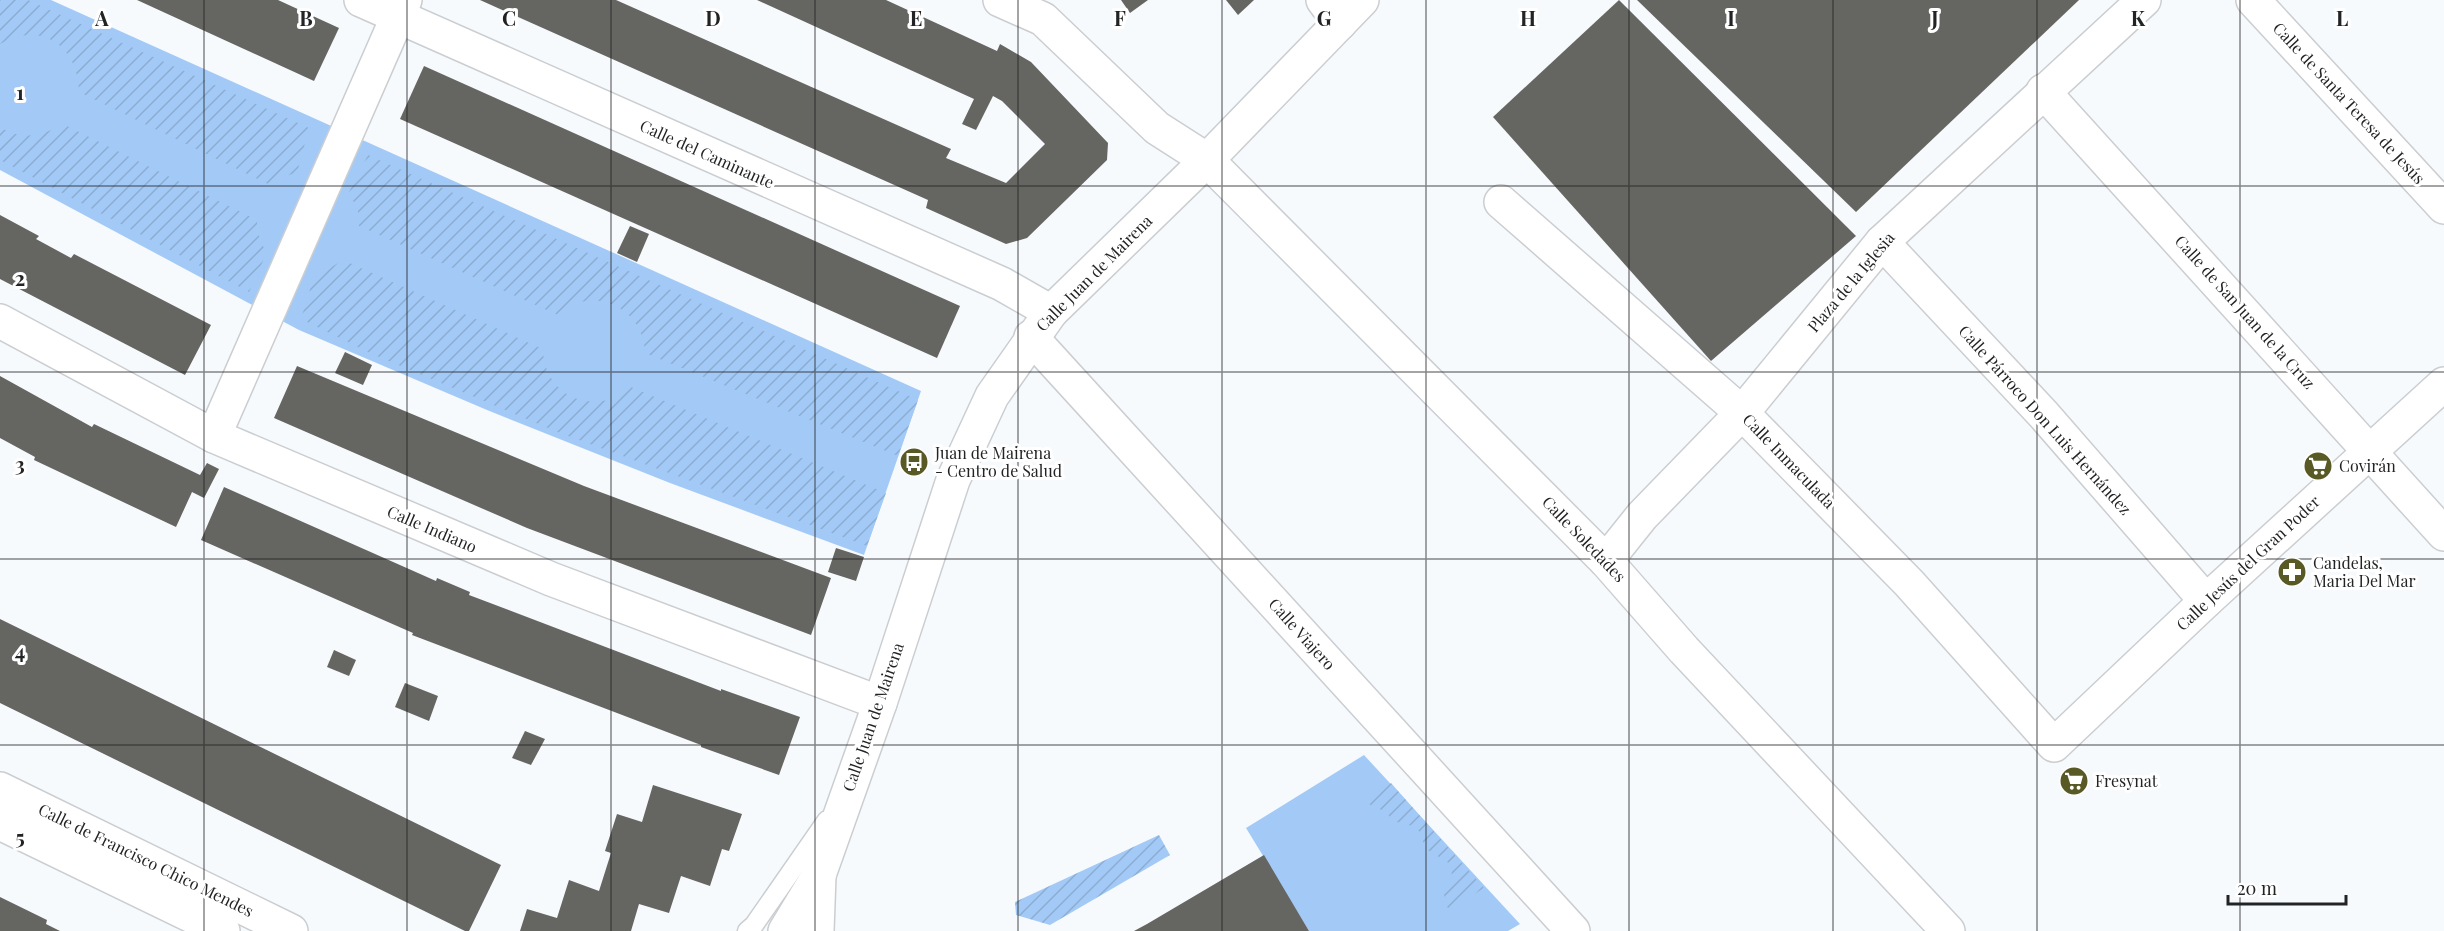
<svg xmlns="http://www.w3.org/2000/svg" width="2444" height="931" font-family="'Playfair Display',serif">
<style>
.park{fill:#a3caf6}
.garden{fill:url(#garden-furrows)}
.building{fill:#656562}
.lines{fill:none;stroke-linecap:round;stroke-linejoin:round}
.lane-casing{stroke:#cbced1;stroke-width:21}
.street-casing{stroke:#cbced1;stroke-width:36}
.lane{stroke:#fff;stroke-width:18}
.street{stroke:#fff;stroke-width:33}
.grid{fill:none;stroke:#222324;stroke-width:1.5;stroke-opacity:0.55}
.labels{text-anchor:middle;stroke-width:6;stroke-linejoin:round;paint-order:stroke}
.street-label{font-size:16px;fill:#222324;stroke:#fff}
.poi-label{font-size:16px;fill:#222324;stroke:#fff;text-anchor:start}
.grid-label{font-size:20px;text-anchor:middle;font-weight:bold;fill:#222324;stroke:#fff;stroke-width:6;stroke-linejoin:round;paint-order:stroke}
</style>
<defs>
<pattern id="garden-furrows" width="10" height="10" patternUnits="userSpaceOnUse" patternTransform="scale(1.5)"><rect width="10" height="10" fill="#a3caf6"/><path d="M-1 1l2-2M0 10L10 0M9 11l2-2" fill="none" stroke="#8cadd3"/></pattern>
</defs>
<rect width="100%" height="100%" fill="#f7fafd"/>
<g class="park">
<polygon points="0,0 51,0 921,391 864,555 670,483 487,410 299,330 0,170"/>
<polygon points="1364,755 1520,924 1508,931 1309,931 1246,828"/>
</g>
<g class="garden">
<path d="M 0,0 L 28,0 L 309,128 L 297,173 L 289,175 L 272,186 L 79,92 C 78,46 42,20 0,44 Z"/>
<path d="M 63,124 L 257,220 C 257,232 260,243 267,252 L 249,292 L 0,160 L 0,127 C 22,141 42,136 63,124 Z"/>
<path d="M 368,155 L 918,400 L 898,456 L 645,353 C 644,308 592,283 558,315 L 359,226 L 358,211 L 349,192 Z"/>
<path d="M 343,260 L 543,349 C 543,381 569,406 602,401 C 612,400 624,396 631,387 L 886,493 L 867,546 L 560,433 L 372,354 L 301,319 L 315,273 L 325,271 Z"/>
<polygon points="1391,783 1484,888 1449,910 1445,903 1444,894 1451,886 1452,865 1426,849 1419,831 1412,826 1393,821 1386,812 1364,802"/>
<polygon points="1159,835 1170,855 1050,925 1016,915 1015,902"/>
</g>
<g class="building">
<polygon points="137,0 278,0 339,28 314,81"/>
<polygon points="480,0 616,0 951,149 946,158 1006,183 1045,144 1002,101 993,96 976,130 962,124 974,99 757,0 886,0 997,51 1000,44 1031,62 1108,143 1107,160 1027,238 1006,244 926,208 928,200"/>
<polygon points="1121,0 1148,0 1130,13"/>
<polygon points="1226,0 1254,0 1238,15"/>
<polygon points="1619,0 1856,236 1711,361 1493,117"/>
<polygon points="1637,0 2079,0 1856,212"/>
<polygon points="424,66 960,306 937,358 400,119"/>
<polygon points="0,215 39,236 36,239 71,258 74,254 211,325 185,375 0,279"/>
<polygon points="630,226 649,234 637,262 617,253"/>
<polygon points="345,352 372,365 363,385 335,373"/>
<polygon points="297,366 584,486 831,578 811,635 527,528 274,418"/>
<polygon points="0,376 92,427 94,424 200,475 207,463 219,469 204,498 192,492 176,527 34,460 35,457 0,438"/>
<polygon points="224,487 436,581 437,578 470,592 469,595 721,691 721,689 800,717 779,775 701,747 701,745 412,635 413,633 201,540"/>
<polygon points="836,548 864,557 856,581 828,572"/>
<polygon points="0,619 501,865 469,931 465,931 0,703"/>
<polygon points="334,650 356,660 349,676 327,667"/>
<polygon points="405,683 438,696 429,721 395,707"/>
<polygon points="525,731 545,739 531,765 512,758"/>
<polygon points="653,785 742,814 729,851 722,849 710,886 681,876 669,913 639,904 631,931 520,931 527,909 557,918 569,880 599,891 611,853 605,851 617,814 642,822"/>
<polygon points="1264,855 1309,931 1134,931 1147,924"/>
<polygon points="0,897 47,920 46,924 60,931 0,931"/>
</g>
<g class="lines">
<g class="lane-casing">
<polyline id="lane" points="747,931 754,925 827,820"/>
</g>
<g class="street-casing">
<g id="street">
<polyline points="361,0 1002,284 1051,312"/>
<polyline points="1000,0 1043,19 1157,128 1207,160 1606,561 1684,650 1948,931"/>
<polyline points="1323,0 1340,23"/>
<polyline points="2253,0 2444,207"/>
<polyline points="2043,91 2444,534"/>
<polyline points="1501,202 1742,413 1909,583 2054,745 2206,601 2444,384"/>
<polyline points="1882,242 2044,415 2206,601"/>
<polyline points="0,321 214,436 551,579 880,703"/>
<polyline points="1031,337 1573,931"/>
<polyline points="214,436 405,0"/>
<polyline points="1606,561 1642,516 1742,413 1882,242 2144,0"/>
<polyline points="0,789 291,931"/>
<polyline points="0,823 223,931"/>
<polyline points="785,931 819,875 880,703 953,480 992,396 1051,312 1207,160 1362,0"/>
<polyline points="817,931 819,876"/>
</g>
</g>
<use href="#lane" class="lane"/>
<use href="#street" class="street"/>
</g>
<path class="grid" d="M 204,0 L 204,931M 407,0 L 407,931M 611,0 L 611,931M 815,0 L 815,931M 1018,0 L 1018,931M 1222,0 L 1222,931M 1426,0 L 1426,931M 1629,0 L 1629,931M 1833,0 L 1833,931M 2037,0 L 2037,931M 2240,0 L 2240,931M 0,186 L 2444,186M 0,372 L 2444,372M 0,559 L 2444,559M 0,745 L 2444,745"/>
<defs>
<g id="bus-disc" transform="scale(1.5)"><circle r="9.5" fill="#595926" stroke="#fff"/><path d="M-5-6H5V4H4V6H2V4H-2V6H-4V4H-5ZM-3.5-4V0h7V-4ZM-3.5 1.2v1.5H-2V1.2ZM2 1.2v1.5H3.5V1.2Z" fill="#fff"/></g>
<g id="supermarket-disc" transform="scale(1.5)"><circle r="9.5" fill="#595926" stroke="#fff"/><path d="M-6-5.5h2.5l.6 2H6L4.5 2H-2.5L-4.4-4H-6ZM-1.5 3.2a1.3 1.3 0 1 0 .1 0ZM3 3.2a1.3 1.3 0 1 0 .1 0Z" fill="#fff"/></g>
<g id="pharmacy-disc" transform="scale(1.5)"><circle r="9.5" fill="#595926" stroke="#fff"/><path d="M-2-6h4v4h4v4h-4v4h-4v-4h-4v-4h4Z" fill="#fff"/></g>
</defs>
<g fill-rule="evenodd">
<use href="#bus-disc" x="914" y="462"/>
<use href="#supermarket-disc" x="2318" y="466"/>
<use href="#pharmacy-disc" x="2292" y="572"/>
<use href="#supermarket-disc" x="2074" y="781"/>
</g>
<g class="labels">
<g class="street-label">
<text transform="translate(2349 103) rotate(47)" y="6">Calle de Santa Teresa de Jesús</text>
<text transform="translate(707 154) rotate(24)" y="6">Calle del Caminante</text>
<text transform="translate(1094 273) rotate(-45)" y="6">Calle Juan de Mairena</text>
<text transform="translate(1851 282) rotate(-50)" y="6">Plaza de la Iglesia</text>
<text transform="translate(2245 312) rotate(48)" y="6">Calle de San Juan de la Cruz</text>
<text transform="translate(2045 420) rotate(48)" y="6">Calle Párroco Don Luis Hernández</text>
<text transform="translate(1789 461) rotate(46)" y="6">Calle Inmaculada</text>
<text transform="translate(432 529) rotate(23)" y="6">Calle Indiano</text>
<text transform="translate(1584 539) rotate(46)" y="6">Calle Soledades</text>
<text transform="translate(2248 563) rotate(-43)" y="6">Calle Jesús del Gran Poder</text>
<text transform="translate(1302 634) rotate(48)" y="6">Calle Viajero</text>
<text transform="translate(873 717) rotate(-71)" y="6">Calle Juan de Mairena</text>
<text transform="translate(146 860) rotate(26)" y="6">Calle de Francisco Chico Mendes</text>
</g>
<g class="poi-label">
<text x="935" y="459">Juan de Mairena<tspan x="935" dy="18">- Centro de Salud</tspan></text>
<text x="2339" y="472">Covirán</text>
<text x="2313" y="569">Candelas,<tspan x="2313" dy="18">Maria Del Mar</tspan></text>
<text x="2095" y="787">Fresynat</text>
</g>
</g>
<g class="grid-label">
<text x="102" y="26">A</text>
<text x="306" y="26">B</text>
<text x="509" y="26">C</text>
<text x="713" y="26">D</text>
<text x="916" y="26">E</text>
<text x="1120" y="26">F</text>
<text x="1324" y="26">G</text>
<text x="1528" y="26">H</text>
<text x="1731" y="26">I</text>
<text x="1935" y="26">J</text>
<text x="2138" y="26">K</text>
<text x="2342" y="26">L</text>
<text x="20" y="100">1</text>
<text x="20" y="286">2</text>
<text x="20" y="472">3</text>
<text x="20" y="659">4</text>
<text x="20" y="845">5</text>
</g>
<path d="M2228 895v9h118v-9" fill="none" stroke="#222324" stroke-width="3"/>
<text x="2237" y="895" font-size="18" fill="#222324" stroke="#ffffff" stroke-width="4.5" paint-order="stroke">20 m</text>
</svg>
